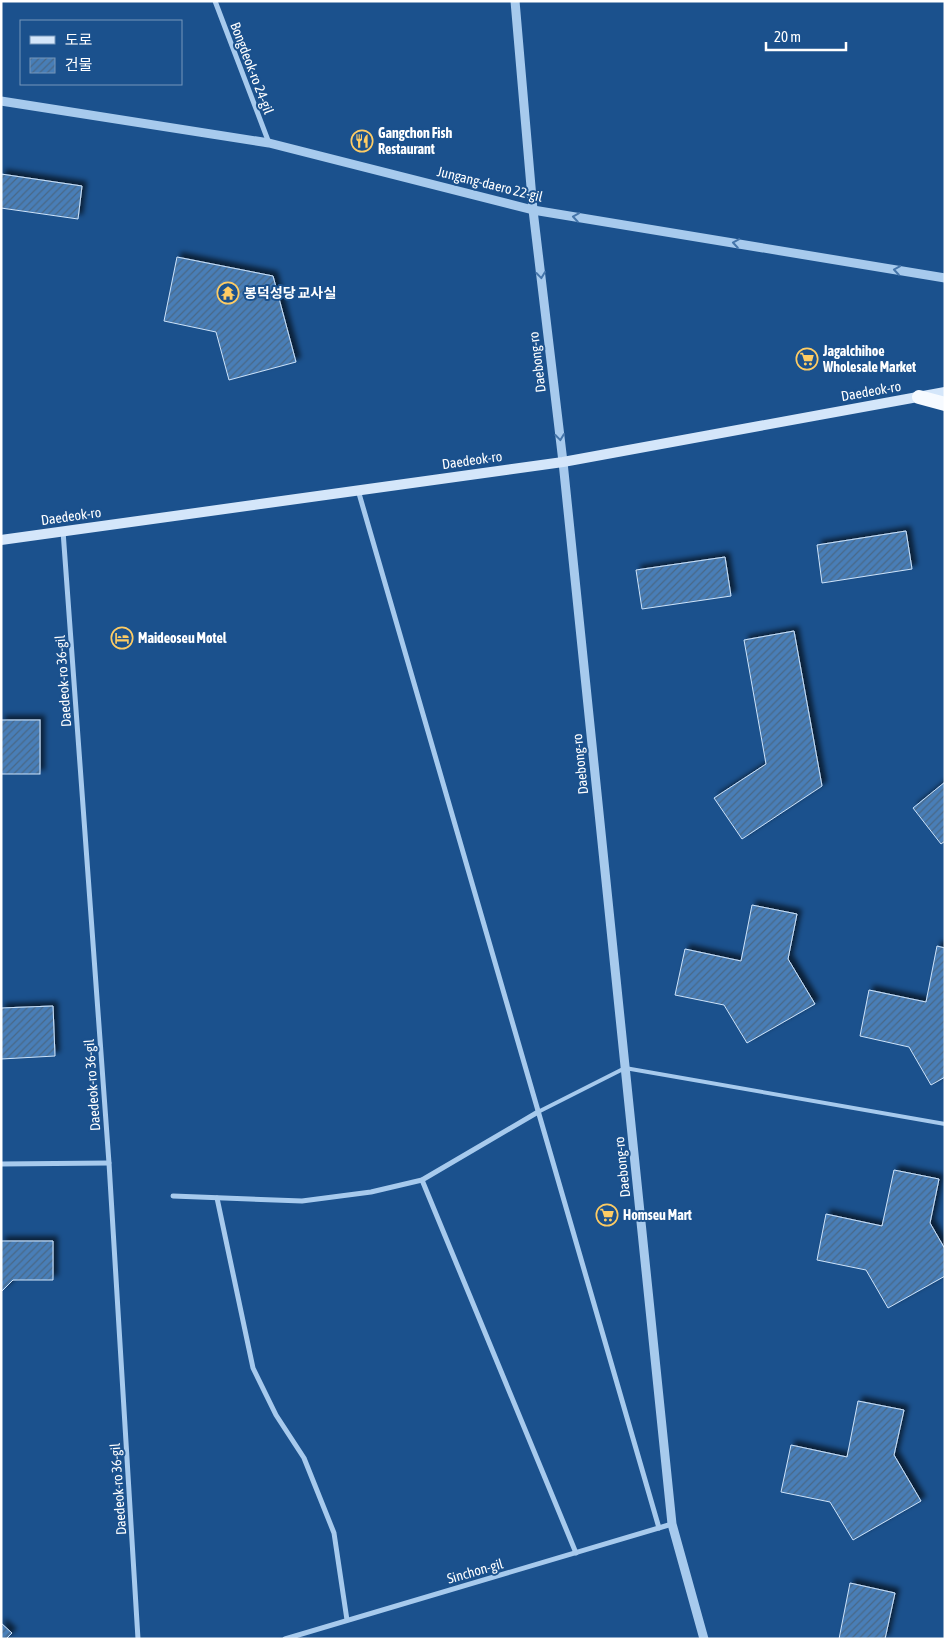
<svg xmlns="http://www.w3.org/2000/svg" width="946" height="1640" font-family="'Asap Condensed','Noto Sans KR',sans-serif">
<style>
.building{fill:url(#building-hatch);stroke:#cde3fa;filter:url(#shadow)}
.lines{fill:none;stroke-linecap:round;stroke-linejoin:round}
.service{stroke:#a7caed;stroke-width:4}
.minor{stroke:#a7caed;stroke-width:5}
.tertiary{stroke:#a7caed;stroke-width:9}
.secondary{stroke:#d4e6fa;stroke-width:10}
.trunk{stroke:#f6faff;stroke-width:14}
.oneway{stroke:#4575aa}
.labels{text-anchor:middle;stroke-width:4;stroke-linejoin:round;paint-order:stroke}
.street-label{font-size:14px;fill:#fff;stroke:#1b518d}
.poi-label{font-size:14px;font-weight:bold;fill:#fff;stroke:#1b518d;text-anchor:start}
</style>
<defs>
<pattern id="building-hatch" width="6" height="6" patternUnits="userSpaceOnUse" patternTransform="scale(1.25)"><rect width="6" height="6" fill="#487eb7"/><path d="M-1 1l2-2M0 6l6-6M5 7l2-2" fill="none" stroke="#4a6887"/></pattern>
<filter id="shadow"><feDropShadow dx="4.5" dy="-4.5" stdDeviation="2.5" flood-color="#0009"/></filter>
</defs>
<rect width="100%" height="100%" fill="#1b518d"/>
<g class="building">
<polygon points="1,174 82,186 78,219 1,208"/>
<polygon points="177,257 273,276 296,362 229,380 216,332 164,321"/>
<polygon points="906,531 912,569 822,583 817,545"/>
<polygon points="725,557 731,596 642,609 636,570"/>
<polygon points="794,631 822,786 742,839 714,798 766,764 744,640"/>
<rect x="1" y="720" width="39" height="54"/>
<polygon points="945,782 945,841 941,844 913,808"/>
<polygon points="752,905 797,914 788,959 815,1004 747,1043 724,1005 675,995 685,949 741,961"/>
<polygon points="937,946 945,948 945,1077 931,1085 909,1047 860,1036 869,990 926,1002"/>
<polygon points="53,1006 55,1056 1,1059 1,1008"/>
<polygon points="894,1170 939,1179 930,1223 945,1249 945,1276 888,1308 866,1270 817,1260 826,1214 882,1226"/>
<polygon points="1,1241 53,1241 53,1280 13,1280 1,1292"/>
<polygon points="858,1401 904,1410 894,1455 921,1501 853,1540 830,1502 781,1492 791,1445 847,1457"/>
<polygon points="850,1583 895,1593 885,1639 839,1639"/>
<polygon points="1,1623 12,1633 6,1639 1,1639"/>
</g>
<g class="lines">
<polyline class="service" points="538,1112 625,1068 945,1124"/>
<g class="minor">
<polyline points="215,1 269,143"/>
<polyline points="358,490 659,1528"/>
<polyline points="63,531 109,1163 138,1639"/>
<polyline points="1,1164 109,1163"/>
<polyline points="422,1180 576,1553"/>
<polyline points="173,1196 302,1201 371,1192 422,1180 538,1112"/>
<polyline points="217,1198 253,1368 276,1415 304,1458 334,1533 347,1620"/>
<polyline points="285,1639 672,1524"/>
</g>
<g class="tertiary">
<polyline points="515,1 533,210 563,462 672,1524 704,1639"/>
<polyline points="1,101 269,143 533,210 945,278"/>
</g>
<polyline class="secondary" points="1,540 563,462 945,392"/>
<polyline class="trunk" points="919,397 945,404"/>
</g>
<defs><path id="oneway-chevron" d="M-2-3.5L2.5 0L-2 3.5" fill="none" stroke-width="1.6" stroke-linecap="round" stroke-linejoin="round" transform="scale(1.25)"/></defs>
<g class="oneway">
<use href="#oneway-chevron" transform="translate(576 217) rotate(-171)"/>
<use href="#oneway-chevron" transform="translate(736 243) rotate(-171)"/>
<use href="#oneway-chevron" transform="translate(897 270) rotate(-171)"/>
<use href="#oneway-chevron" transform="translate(541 275) rotate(83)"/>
<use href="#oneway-chevron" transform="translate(560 437) rotate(83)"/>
</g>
<defs>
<g id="restaurant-ring" transform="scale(1.125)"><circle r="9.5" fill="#1b518d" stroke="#fecc64" stroke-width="1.5"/><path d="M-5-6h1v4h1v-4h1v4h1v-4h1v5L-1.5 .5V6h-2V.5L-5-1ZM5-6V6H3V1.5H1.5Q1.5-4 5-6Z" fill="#fecc64"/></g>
<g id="temple-ring" transform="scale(1.125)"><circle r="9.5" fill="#1b518d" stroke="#fecc64" stroke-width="1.5"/><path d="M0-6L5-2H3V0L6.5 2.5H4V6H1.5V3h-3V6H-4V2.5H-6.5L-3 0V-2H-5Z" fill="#fecc64"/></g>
<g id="supermarket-ring" transform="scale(1.125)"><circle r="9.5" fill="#1b518d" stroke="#fecc64" stroke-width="1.5"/><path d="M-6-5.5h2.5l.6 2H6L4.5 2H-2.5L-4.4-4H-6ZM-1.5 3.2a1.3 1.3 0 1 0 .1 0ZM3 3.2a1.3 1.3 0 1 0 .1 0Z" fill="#fecc64"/></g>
<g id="hotel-ring" transform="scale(1.125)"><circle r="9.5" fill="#1b518d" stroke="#fecc64" stroke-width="1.5"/><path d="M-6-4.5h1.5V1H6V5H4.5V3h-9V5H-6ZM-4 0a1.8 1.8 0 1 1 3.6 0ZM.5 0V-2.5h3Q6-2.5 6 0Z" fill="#fecc64"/></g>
</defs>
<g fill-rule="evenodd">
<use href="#restaurant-ring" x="362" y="141"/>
<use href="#temple-ring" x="228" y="293"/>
<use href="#supermarket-ring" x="807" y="359"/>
<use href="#hotel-ring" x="122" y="638"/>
<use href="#supermarket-ring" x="607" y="1215"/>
</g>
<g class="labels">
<g class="street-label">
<text transform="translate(252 68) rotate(69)" y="5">Bongdeok-ro 24-gil</text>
<text transform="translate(490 184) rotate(14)" y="5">Jungang-daero 22-gil</text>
<text transform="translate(537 362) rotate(-97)" y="5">Daebong-ro</text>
<text transform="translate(871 391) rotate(-10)" y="5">Daedeok-ro</text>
<text transform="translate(472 460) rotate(-8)" y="5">Daedeok-ro</text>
<text transform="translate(71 516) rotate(-8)" y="5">Daedeok-ro</text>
<text transform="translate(63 681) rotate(-94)" y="5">Daedeok-ro 36-gil</text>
<text transform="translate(580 764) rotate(-96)" y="5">Daebong-ro</text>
<text transform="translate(92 1085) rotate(-94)" y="5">Daedeok-ro 36-gil</text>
<text transform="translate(622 1167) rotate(-96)" y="5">Daebong-ro</text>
<text transform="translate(118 1489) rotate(-94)" y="5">Daedeok-ro 36-gil</text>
<text transform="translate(475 1571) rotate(-16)" y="5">Sinchon-gil</text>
</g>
<g class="poi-label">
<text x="378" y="138">Gangchon Fish<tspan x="378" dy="16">Restaurant</tspan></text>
<text x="244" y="298">봉덕성당 교사실</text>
<text x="823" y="356">Jagalchihoe<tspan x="823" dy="16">Wholesale Market</tspan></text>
<text x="138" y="643">Maideoseu Motel</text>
<text x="623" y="1220">Homseu Mart</text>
</g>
</g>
<rect width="946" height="1640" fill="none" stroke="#ffffff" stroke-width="5"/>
<rect x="20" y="20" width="162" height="65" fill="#1b518d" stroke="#7697bb"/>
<rect x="30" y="36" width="25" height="8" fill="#d4e6fa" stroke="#7697bb"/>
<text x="65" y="45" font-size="15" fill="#ffffff">도로</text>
<rect x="30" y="58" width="25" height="15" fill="url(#building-hatch)" stroke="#7697bb"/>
<text x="65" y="70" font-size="15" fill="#ffffff">건물</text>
<path d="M766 42v8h80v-8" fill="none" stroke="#ffffff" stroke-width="2.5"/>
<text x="774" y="42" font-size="15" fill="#ffffff" stroke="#1b518d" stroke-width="4" paint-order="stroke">20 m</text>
</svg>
